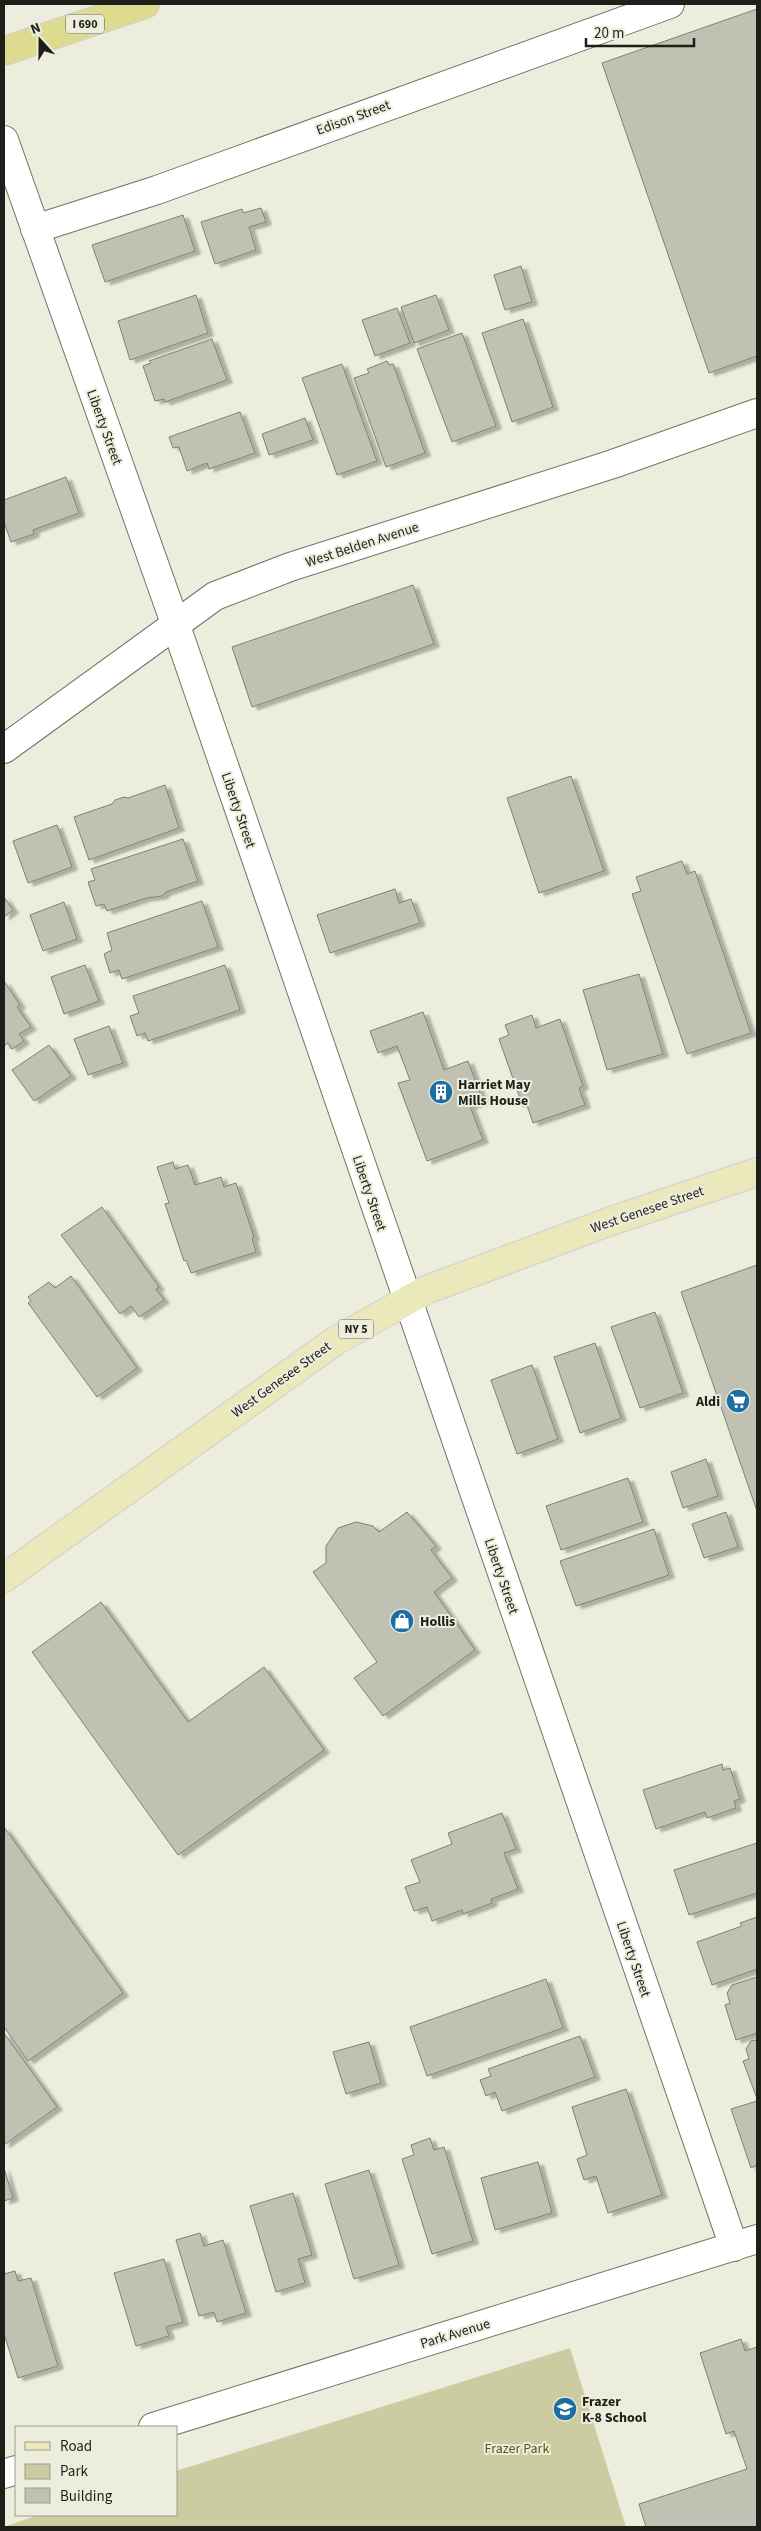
<svg xmlns="http://www.w3.org/2000/svg" width="761" height="2531" font-family="'Source Sans 3',sans-serif">
<style>
.green{fill:#cccca2}
.building{fill:#c1c1b3;stroke:#808073;filter:url(#shadow)}
.lines{fill:none;stroke-linecap:round;stroke-linejoin:round}
.minor-casing{stroke:#737365;stroke-width:30}
.primary-casing{stroke:#cececd;stroke-width:30}
.motorway-casing{stroke:#cececd;stroke-width:30}
.minor{stroke:#fff;stroke-width:28}
.primary{stroke:#ebe9bc;stroke-width:28}
.motorway{stroke:#dddb90;stroke-width:28}
.labels{text-anchor:middle;stroke-width:4;stroke-linejoin:round;paint-order:stroke}
.shield{fill:#ededde;stroke:#5d5d55;stroke-width:1}
.shield-label{font-size:12px;font-weight:bold;fill:#1f1f1a}
.street-label{font-size:14px;fill:#1f1f1a;stroke:#ededde}
.poi-label{font-size:14px;font-weight:bold;fill:#1f1f1a;stroke:#ededde;text-anchor:start}
.park-label{font-size:14px;fill:#5a570d;stroke:#ededde}
</style>
<defs>
<filter id="shadow"><feDropShadow dx="5.5" dy="3" stdDeviation="1" flood-color="#0004"/></filter>
</defs>
<rect width="100%" height="100%" fill="#ededde"/>
<polygon class="green" points="570,2348 626,2527 4,2527 38,2515 176,2515 176,2471"/>
<g class="building">
<polygon points="757,9 757,356 709,373 602,63"/>
<polygon points="261,208 266,222 249,227 256,250 215,264 201,222 242,209 243,213"/>
<polygon points="183,215 195,251 105,282 92,245"/>
<polygon points="521,266 532,302 505,310 494,275"/>
<polygon points="196,295 208,333 130,360 118,321"/>
<polygon points="436,295 449,330 414,343 401,307"/>
<polygon points="397,308 410,343 375,356 362,320"/>
<polygon points="523,319 553,407 512,422 482,333"/>
<polygon points="462,333 496,426 452,442 417,349"/>
<polygon points="212,339 227,380 165,402 164,399 155,401 143,366 151,363 149,361"/>
<polygon points="387,361 389,365 393,364 425,453 386,467 354,378 369,373 367,369"/>
<polygon points="342,364 377,461 337,475 302,378"/>
<polygon points="240,412 255,453 209,469 207,463 187,471 179,447 173,448 169,437"/>
<polygon points="305,418 313,440 269,455 262,434"/>
<polygon points="66,477 79,513 33,530 34,534 11,542 4,522 4,500"/>
<polygon points="413,585 434,644 252,707 232,647"/>
<polygon points="571,776 604,871 539,893 507,798"/>
<polygon points="165,785 179,828 89,860 74,817 112,804 115,800 124,797 128,798"/>
<polygon points="57,825 72,867 28,883 13,841"/>
<polygon points="183,839 198,881 166,892 162,896 146,898 107,911 104,904 96,906 88,882 95,880 91,869"/>
<polygon points="682,861 687,874 695,871 751,1033 687,1054 632,894 641,891 636,877"/>
<polygon points="395,889 399,903 411,899 420,923 330,953 317,915"/>
<polygon points="4,897 13,910 4,917"/>
<polygon points="202,901 218,947 122,979 119,970 110,973 104,954 112,950 107,933"/>
<polygon points="64,902 77,939 43,951 30,915"/>
<polygon points="85,965 99,1001 64,1014 51,977"/>
<polygon points="225,965 240,1010 148,1041 145,1033 137,1036 130,1016 139,1013 133,996"/>
<polygon points="639,974 663,1054 607,1070 583,990"/>
<polygon points="4,981 20,1005 17,1007 31,1027 19,1034 24,1041 12,1049 8,1043 4,1046"/>
<polygon points="423,1012 444,1070 468,1061 483,1101 470,1106 483,1140 427,1161 398,1083 410,1080 397,1046 378,1053 370,1031"/>
<polygon points="532,1015 536,1028 560,1019 583,1086 579,1088 585,1105 533,1123 527,1105 523,1107 499,1039 509,1035 505,1025"/>
<polygon points="109,1026 123,1063 88,1075 74,1039"/>
<polygon points="49,1045 71,1076 34,1101 12,1070"/>
<polygon points="173,1162 175,1169 188,1165 195,1185 221,1177 224,1187 236,1183 254,1237 252,1238 256,1252 191,1273 186,1260 184,1261 165,1204 169,1203 157,1167"/>
<polygon points="102,1207 159,1287 156,1289 164,1300 139,1317 131,1306 120,1314 61,1235"/>
<polygon points="757,1265 757,1511 681,1292"/>
<polygon points="71,1276 137,1368 97,1397 28,1303 31,1301 28,1297 49,1282 55,1288"/>
<polygon points="655,1312 683,1393 640,1408 611,1327"/>
<polygon points="595,1343 621,1418 580,1433 554,1357"/>
<polygon points="532,1365 558,1439 517,1454 491,1380"/>
<polygon points="706,1459 718,1496 683,1508 671,1472"/>
<polygon points="628,1478 643,1522 561,1550 546,1506"/>
<polygon points="407,1512 436,1546 431,1550 452,1578 434,1592 475,1650 383,1716 354,1678 377,1662 313,1572 326,1563 326,1546 338,1528 356,1522 373,1526 379,1532"/>
<polygon points="726,1512 738,1547 704,1558 692,1524"/>
<polygon points="654,1529 669,1575 576,1606 560,1561"/>
<polygon points="101,1602 188,1722 264,1667 324,1750 178,1855 32,1652"/>
<polygon points="722,1764 723,1770 730,1768 740,1799 734,1801 736,1808 707,1818 705,1812 656,1829 643,1790"/>
<polygon points="502,1813 516,1849 504,1853 518,1889 491,1899 492,1903 463,1914 462,1910 432,1921 427,1907 414,1911 405,1887 420,1882 411,1860 452,1844 448,1833"/>
<polygon points="4,1827 123,1993 28,2061 4,2027"/>
<polygon points="757,1843 757,1893 689,1915 674,1870"/>
<polygon points="757,1917 757,1969 712,1985 697,1942 742,1926 740,1923"/>
<polygon points="757,1977 757,2033 736,2040 725,2005 730,2003 727,1993 732,1985"/>
<polygon points="546,1979 563,2028 427,2076 410,2027"/>
<polygon points="4,2033 57,2107 4,2145"/>
<polygon points="580,2036 595,2077 502,2111 495,2092 486,2096 480,2080 491,2076 488,2069"/>
<polygon points="757,2040 757,2096 756,2096 743,2061 749,2059 746,2049 751,2041"/>
<polygon points="369,2042 381,2083 346,2094 333,2052"/>
<polygon points="626,2089 662,2195 608,2213 596,2176 584,2180 577,2159 587,2155 572,2107"/>
<polygon points="757,2101 757,2165 751,2168 731,2109"/>
<polygon points="430,2138 434,2150 444,2147 473,2241 432,2254 402,2159 414,2155 411,2145"/>
<polygon points="538,2162 552,2213 495,2230 481,2178"/>
<polygon points="4,2168 13,2198 4,2201"/>
<polygon points="369,2170 399,2265 354,2279 325,2184"/>
<polygon points="293,2193 312,2255 298,2259 305,2283 276,2292 250,2206"/>
<polygon points="200,2233 204,2246 223,2240 246,2313 217,2322 214,2312 199,2316 176,2240"/>
<polygon points="164,2259 183,2322 166,2327 169,2336 136,2346 114,2273"/>
<polygon points="15,2271 18,2281 31,2278 58,2366 18,2378 4,2334 4,2274"/>
<polygon points="741,2339 745,2351 757,2347 757,2527 646,2527 639,2504 747,2469 734,2431 726,2434 700,2353"/>
</g>
<g class="lines">
<g class="minor-casing">
<g id="minor">
<polyline points="4,140 175,623 734,2247"/>
<polyline points="35,229 157,190 670,4"/>
<polyline points="4,749 215,596 290,567 613,464 757,413"/>
<polyline points="153,2427 757,2239"/>
<polyline points="4,2474 16,2470"/>
</g>
</g>
<g class="primary-casing">
<polyline id="primary" points="4,1578 335,1341 426,1290 611,1221 757,1172"/>
</g>
<g class="motorway-casing">
<polyline id="motorway" points="4,51 145,4"/>
</g>
<use href="#minor" class="minor"/>
<use href="#primary" class="primary"/>
<use href="#motorway" class="motorway"/>
</g>
<defs>
<g id="building-disc" transform="scale(1.25)"><circle r="9.5" fill="#1c6fa0" stroke="#ededde"/><path d="M-4-6H4V6H1V3H-1V6H-4ZM-2.5-4.3h1.7v1.8h-1.7ZM.8-4.3h1.7v1.8H.8ZM-2.5-1h1.7V.8h-1.7ZM.8-1h1.7V.8H.8Z" fill="#fff"/></g>
<g id="supermarket-disc" transform="scale(1.25)"><circle r="9.5" fill="#1c6fa0" stroke="#ededde"/><path d="M-6-5.5h2.5l.6 2H6L4.5 2H-2.5L-4.4-4H-6ZM-1.5 3.2a1.3 1.3 0 1 0 .1 0ZM3 3.2a1.3 1.3 0 1 0 .1 0Z" fill="#fff"/></g>
<g id="shop-disc" transform="scale(1.25)"><circle r="9.5" fill="#1c6fa0" stroke="#ededde"/><path d="M-5-2.5h2.3a2.7 3.5 0 0 1 5.4 0H5L5.5 6h-11ZM-1.5-2.5h3a1.5 2.3 0 0 0-3 0Z" fill="#fff"/></g>
<g id="school-disc" transform="scale(1.25)"><circle r="9.5" fill="#1c6fa0" stroke="#ededde"/><path d="M0-5L7-2L0 1L-7-2ZM-4 1L0 2.5L4 1V4Q0 6-4 4Z" fill="#fff"/></g>
</defs>
<g fill-rule="evenodd">
<use href="#building-disc" x="441" y="1092"/>
<use href="#supermarket-disc" x="738" y="1401"/>
<use href="#shop-disc" x="402" y="1621"/>
<use href="#school-disc" x="565" y="2409"/>
</g>
<g class="labels">
<g class="shield">
<rect x="66" y="14.5" width="38" height="19" rx="4"/>
<rect x="338.5" y="1319.5" width="35" height="19" rx="4"/>
</g>
<g class="shield-label">
<text x="85" y="28">I 690</text>
<text x="356" y="1333">NY 5</text>
</g>
<g class="street-label">
<text transform="translate(353 117) rotate(-20)" y="5">Edison Street</text>
<text transform="translate(105 427) rotate(70)" y="5">Liberty Street</text>
<text transform="translate(362 544) rotate(-18)" y="5">West Belden Avenue</text>
<text transform="translate(239 810) rotate(71)" y="5">Liberty Street</text>
<text transform="translate(370 1193) rotate(71)" y="5">Liberty Street</text>
<text transform="translate(647 1209) rotate(-19)" y="5">West Genesee Street</text>
<text transform="translate(281 1379) rotate(-36)" y="5">West Genesee Street</text>
<text transform="translate(502 1576) rotate(71)" y="5">Liberty Street</text>
<text transform="translate(634 1959) rotate(71)" y="5">Liberty Street</text>
<text transform="translate(455 2333) rotate(-17)" y="5">Park Avenue</text>
</g>
<g class="poi-label">
<text x="458" y="1089">Harriet May<tspan x="458" dy="16">Mills House</tspan></text>
<text x="720" y="1406" text-anchor="end">Aldi</text>
<text x="420" y="1626">Hollis</text>
<text x="582" y="2406">Frazer<tspan x="582" dy="16">K-8 School</tspan></text>
</g>
<g class="park-label">
<text x="517" y="2453">Frazer Park</text>
</g>
</g>
<rect width="761" height="2531" fill="none" stroke="#1f1f1a" stroke-width="10"/>
<rect x="15" y="2426" width="162" height="90" fill="#ededde" stroke="#9b9b90"/>
<rect x="25" y="2442" width="25" height="8" fill="#ebe9bc" stroke="#9b9b90"/>
<text x="60" y="2451" font-size="15" fill="#1f1f1a">Road</text>
<rect x="25" y="2464" width="25" height="15" fill="#cccca2" stroke="#9b9b90"/>
<text x="60" y="2476" font-size="15" fill="#1f1f1a">Park</text>
<rect x="25" y="2488" width="25" height="15" fill="#c1c1b3" stroke="#9b9b90"/>
<text x="60" y="2501" font-size="15" fill="#1f1f1a">Building</text>
<g transform="translate(40 40) rotate(339)" stroke="#ededde" stroke-width="4" paint-order="stroke">
<path d="M0-4L9 19L0 12L-9 19Z" fill="#1f1f1a"/>
<text y="-8" font-size="14" font-weight="bold" text-anchor="middle" fill="#1f1f1a">N</text>
</g>
<path d="M586 38v8h108v-8" fill="none" stroke="#1f1f1a" stroke-width="2.5"/>
<text x="594" y="38" font-size="15" fill="#1f1f1a" stroke="#ededde" stroke-width="4" paint-order="stroke">20 m</text>
</svg>
